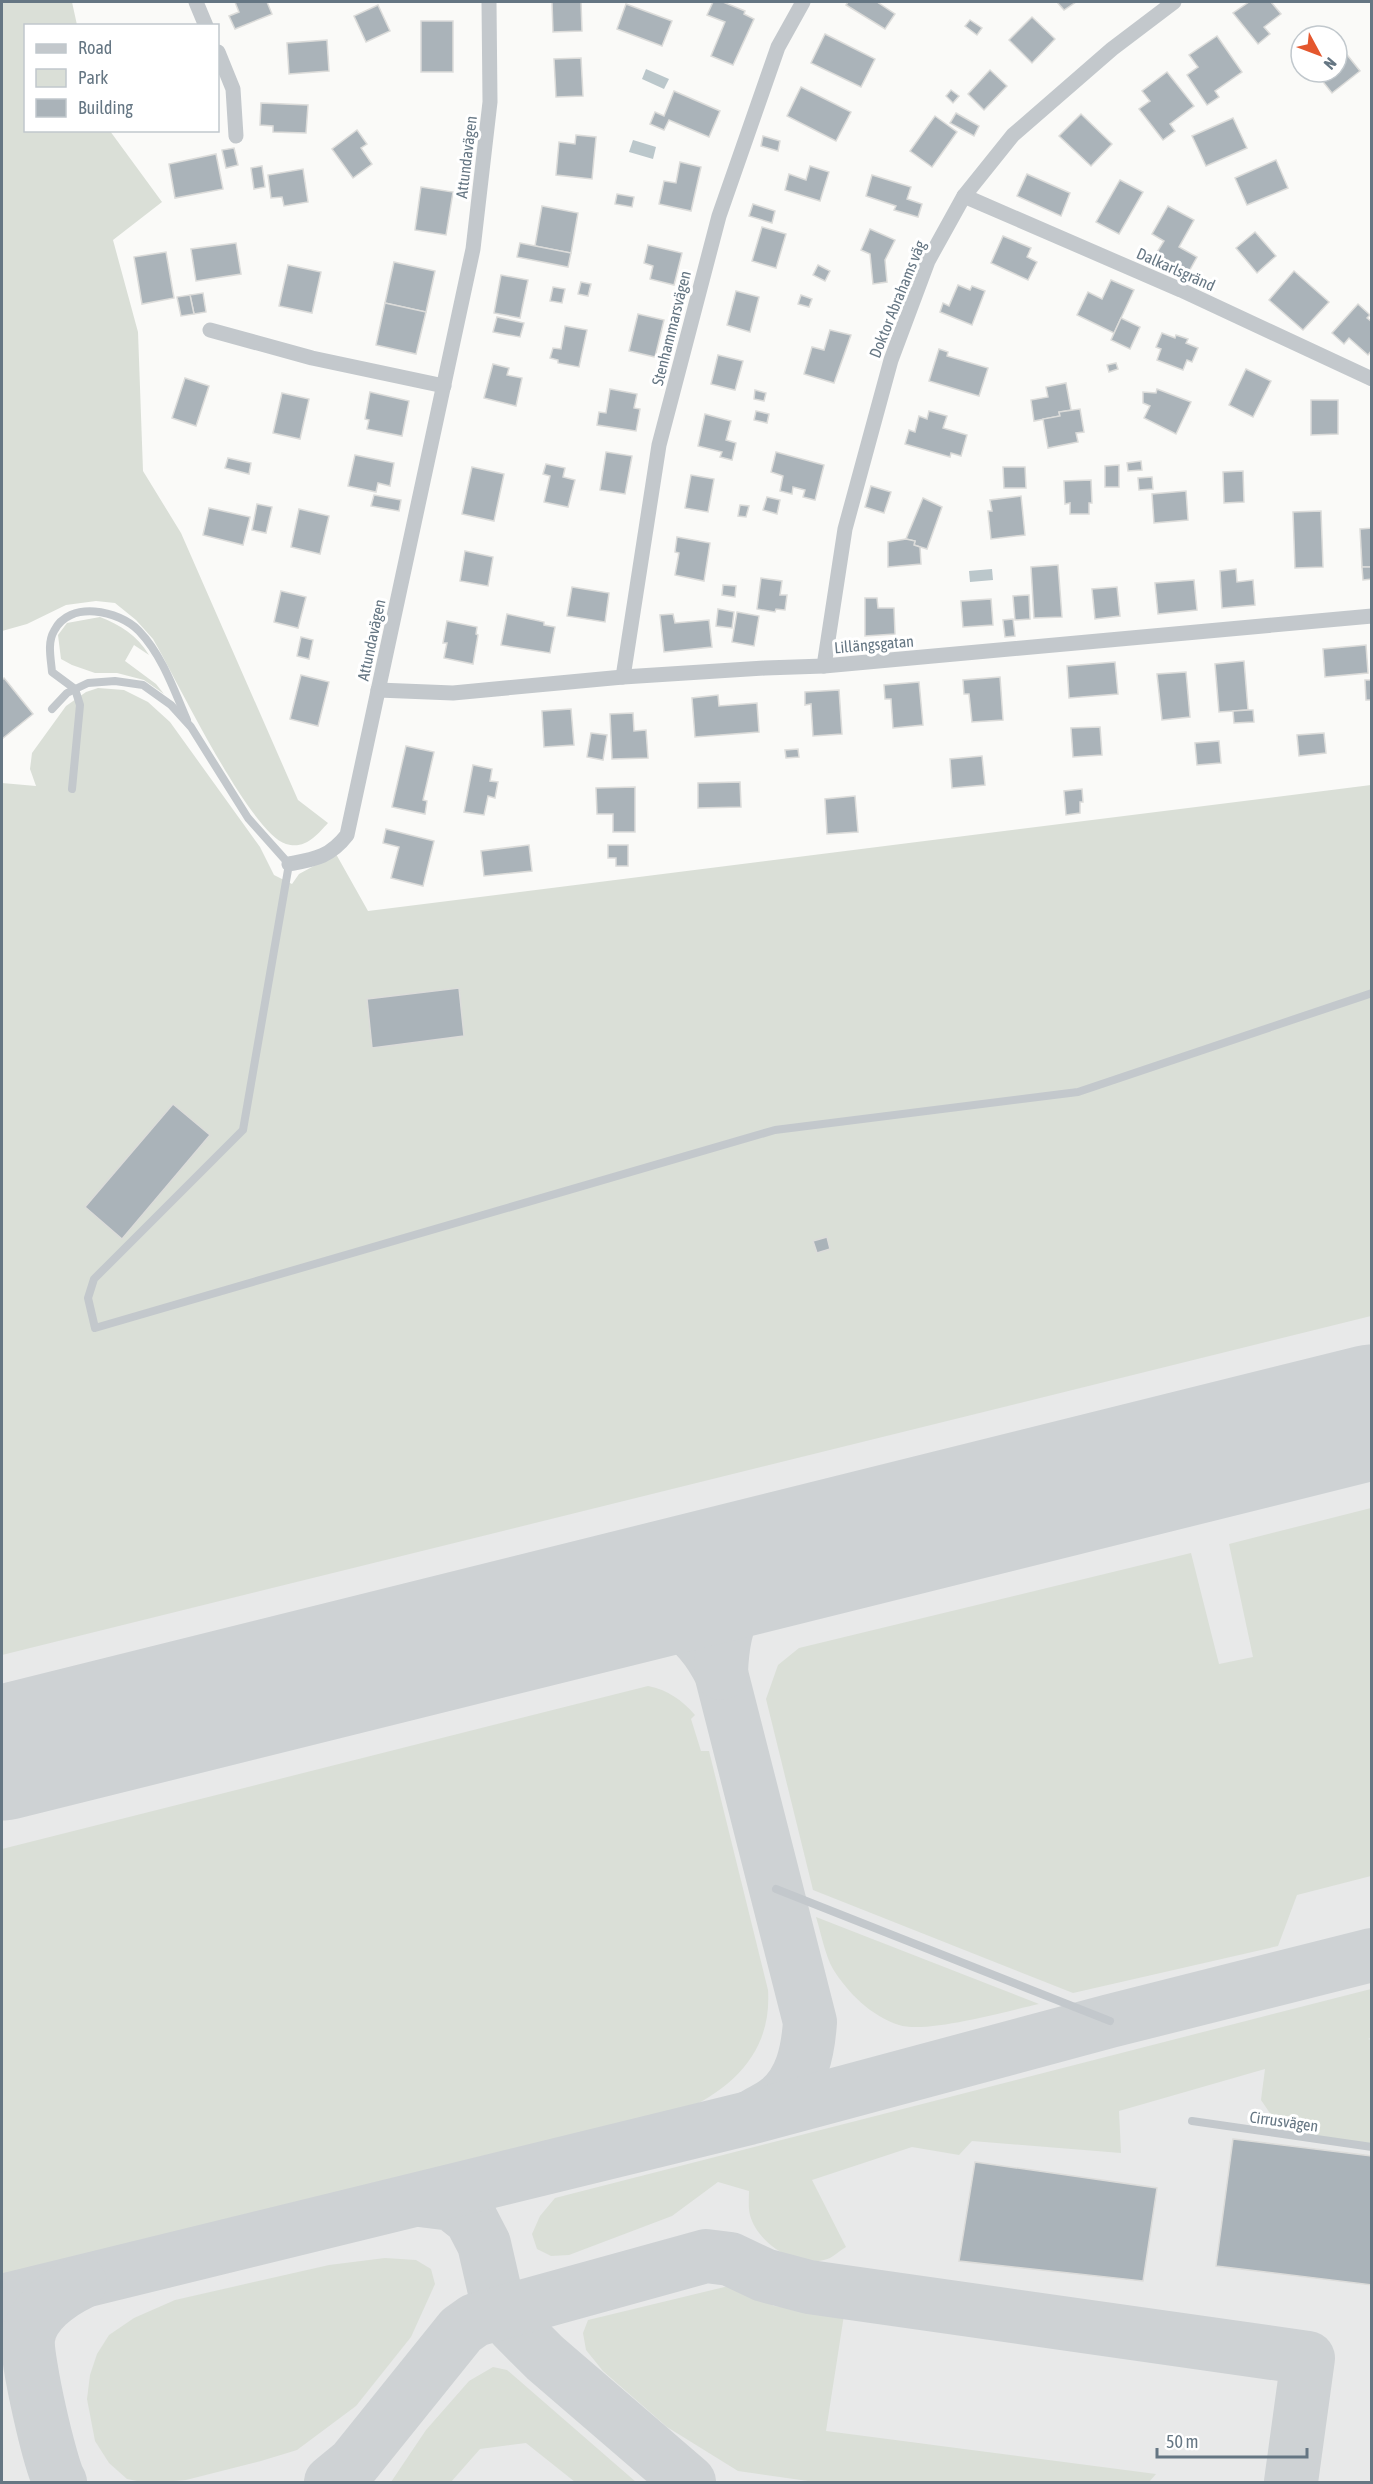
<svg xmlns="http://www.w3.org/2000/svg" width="1373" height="2484" font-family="'Asap Condensed',sans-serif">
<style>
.built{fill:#e8e9e9}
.green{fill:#dadfd7}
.water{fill:#bbc7cb}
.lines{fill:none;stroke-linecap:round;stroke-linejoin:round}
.taxiway{stroke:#ced2d4;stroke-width:54}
.runway{stroke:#ced2d4;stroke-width:135}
.building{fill:#aab3b9;stroke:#dcdcda;stroke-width:1.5}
.lane{stroke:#c3c8cc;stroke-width:8}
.street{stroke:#c3c8cc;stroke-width:15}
.labels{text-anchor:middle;stroke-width:6;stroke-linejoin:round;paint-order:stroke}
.street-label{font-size:16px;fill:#657683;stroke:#fff}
</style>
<rect width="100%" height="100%" fill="#fafaf8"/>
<polygon class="built" points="1371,828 1371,2482 2,2482 2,1317"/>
<g class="green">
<path d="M 2,2 L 72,2 L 77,25 L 26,26 L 26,130 L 110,131 L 162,202 L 113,240 L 138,332 L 143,471 L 181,533 L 298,800 L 328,823 C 317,835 305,850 286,844 C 249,832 176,678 153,639 L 136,620 L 115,603 L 96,601 L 66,605 L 27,624 L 2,631 Z"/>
<path d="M 100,617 C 120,625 137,635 149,655 L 134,645 L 125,661 L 156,684 L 164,694 L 144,680 L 117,673 L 95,673 L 72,665 L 61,659 L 58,635 L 67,623 Z"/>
<polygon points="98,688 124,690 148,702 170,722 260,847 274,875 292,884 299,874 336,854 368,911 1371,785 1371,1316 2,1655 2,783 36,786 30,769 32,753 66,706 86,692"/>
<polygon points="1371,1508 1371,1876 1297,1895 1278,1946 1073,1993 813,1890 766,1699 778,1665 799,1648 1191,1553 1219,1664 1253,1657 1229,1544"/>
<path d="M 648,1686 C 668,1690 682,1700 695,1715 L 691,1719 L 701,1751 L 709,1751 L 768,1990 C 772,2050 735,2087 683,2111 L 2,2280 L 2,1849 Z"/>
<path d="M 816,1917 L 1039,2004 C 1007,2011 926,2034 899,2025 C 871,2016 848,1993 833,1969 C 825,1955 821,1933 816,1917 Z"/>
<path d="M 1371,1989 L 1371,2038 L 1368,2039 L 1372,2040 L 1371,2143 L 1322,2140 L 1278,2125 L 1261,2100 L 1265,2069 L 1119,2111 L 1121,2153 L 972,2141 L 959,2155 L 912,2147 L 812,2180 L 846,2247 C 841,2250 835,2255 830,2258 C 800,2271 758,2245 750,2215 C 748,2207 749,2198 749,2191 L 718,2182 L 672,2216 L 569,2255 L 551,2256 L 537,2249 L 532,2234 L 540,2216 L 555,2198 Z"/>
<polygon points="385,2258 416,2260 431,2269 435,2284 411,2337 356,2406 297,2450 261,2461 186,2480 162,2482 142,2482 127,2479 109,2463 95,2441 87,2399 90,2375 97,2354 109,2335 134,2318 175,2300 329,2265"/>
<polygon points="737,2284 774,2306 844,2315 826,2431 1156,2474 1149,2482 815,2482 738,2471 667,2427 603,2371 586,2350 583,2333 588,2320"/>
<polygon points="493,2367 507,2370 636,2482 575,2482 526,2443 480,2449 451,2482 391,2482 426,2430 469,2381"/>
</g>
<g class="water">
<polygon points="646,69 669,79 664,89 642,79"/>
<polygon points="633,140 656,147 653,159 629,152"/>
<polygon points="992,569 993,580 970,582 969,571"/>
</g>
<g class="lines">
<g class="taxiway">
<path d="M 605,1603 C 663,1611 693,1617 721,1673 L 810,2022 C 808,2051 802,2082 778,2101 C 771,2107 761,2111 753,2116"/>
<path d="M 721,1673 C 723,1610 740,1588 793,1556"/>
<polyline points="420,2200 452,2204 471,2219 484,2244 495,2292 514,2327 545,2358 689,2482"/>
<polyline points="2,2301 749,2118 1110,2021 1372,1955"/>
<path d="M 60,2482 C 50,2466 26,2358 28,2339 C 31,2313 59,2293 80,2283"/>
<polyline points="331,2482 354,2463 461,2330 475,2320 706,2256 730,2259 764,2275 809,2287 1308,2358 1291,2482"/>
</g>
<polyline class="runway" points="2,1753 1372,1412"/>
</g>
<g class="building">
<polygon points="235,2 267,2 272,14 235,29 229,16 239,12"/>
<polygon points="552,2 581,2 582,31 553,32"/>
<polygon points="713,2 723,2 745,11 744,14 754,19 733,65 711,56 725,22 707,15"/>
<polygon points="848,2 877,2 895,14 885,29 846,5"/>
<polygon points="1057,2 1076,2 1064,10"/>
<polygon points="1249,2 1271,2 1281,14 1264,27 1270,34 1258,44 1233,13"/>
<polygon points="626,4 672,21 662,46 617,29"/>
<polygon points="378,5 390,31 366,42 354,16"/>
<polygon points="1032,17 1055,39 1032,63 1009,40"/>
<polygon points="970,20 982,28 977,35 965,26"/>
<rect x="421" y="21" width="32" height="51"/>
<polygon points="825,34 875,59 861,87 811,63"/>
<polygon points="1217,36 1242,72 1215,91 1219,97 1207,105 1187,75 1198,67 1189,55"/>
<polygon points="327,40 329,71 289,74 287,43"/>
<polygon points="1344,51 1360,71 1332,93 1316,73 1337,72 1337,57"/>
<polygon points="581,58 583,96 556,97 554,59"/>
<polygon points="990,70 1007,86 984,110 968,94"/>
<polygon points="1167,72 1194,106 1170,124 1175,131 1163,140 1139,109 1150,101 1142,91"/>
<polygon points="801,87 851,112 836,141 787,116"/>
<polygon points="951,90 959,96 953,103 946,96"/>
<polygon points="674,91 720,111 709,137 669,120 664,130 650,124 655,112 664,116"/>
<polygon points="261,103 308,105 306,133 273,132 273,126 260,125"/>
<polygon points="956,113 979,126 974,136 950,123"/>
<polygon points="1081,114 1112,144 1091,166 1059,136"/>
<polygon points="935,116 957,132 932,167 910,151"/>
<polygon points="1233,118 1247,148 1206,166 1192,136"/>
<polygon points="357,130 367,144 361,148 372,164 353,178 332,149"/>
<polygon points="576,135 596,137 592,179 556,175 559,142 575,144"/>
<polygon points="763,136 780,141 778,151 761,146"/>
<polygon points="234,148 238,165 226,168 222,150"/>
<polygon points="216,154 223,189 175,198 169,164"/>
<polygon points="1276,160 1288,188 1247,205 1235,178"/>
<polygon points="680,162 701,167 691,211 659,204 664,181 676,183"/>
<polygon points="262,166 265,187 254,189 251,168"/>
<polygon points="810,166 829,172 820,201 785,190 789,174 806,180"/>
<polygon points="303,169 308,202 284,206 282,197 271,198 268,175"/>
<polygon points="1027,174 1070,193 1061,216 1017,196"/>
<polygon points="872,175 911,187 907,199 922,204 918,217 894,210 896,206 866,196"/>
<polygon points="1120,180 1143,192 1119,234 1096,222"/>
<polygon points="421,187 453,192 446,235 415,230"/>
<polygon points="617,194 634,197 632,207 615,204"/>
<polygon points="753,204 775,211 772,223 749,216"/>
<polygon points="542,206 578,213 571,253 535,246"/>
<polygon points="1168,206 1194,220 1179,247 1197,257 1187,275 1154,257 1164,241 1152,234"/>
<polygon points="762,227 786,234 776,268 752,261"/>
<polygon points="870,229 895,240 885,260 887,282 873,284 870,254 861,250"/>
<polygon points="1255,232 1276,256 1257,273 1236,248"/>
<polygon points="1003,236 1031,248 1027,257 1037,262 1028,280 991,263"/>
<polygon points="236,243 241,274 196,281 191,249"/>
<polygon points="520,243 571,253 568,267 517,257"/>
<polygon points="648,245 682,253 674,285 650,279 653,266 644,263"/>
<polygon points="166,252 174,298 142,304 134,257"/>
<polygon points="394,262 435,271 426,312 385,303"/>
<polygon points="288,265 321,272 312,313 279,306"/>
<polygon points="818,265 830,271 825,281 813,275"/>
<polygon points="1294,271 1329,302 1303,330 1269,300"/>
<polygon points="501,275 528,280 520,318 494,313"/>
<polygon points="1111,280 1134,290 1114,333 1077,315 1088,292 1102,299"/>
<polygon points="581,282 591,284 588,296 578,294"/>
<polygon points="958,285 970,290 972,286 985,291 972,325 940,312 943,303 949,306"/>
<polygon points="553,287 565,289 562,303 550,301"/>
<polygon points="736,291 759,297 750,332 727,325"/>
<polygon points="203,293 206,312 194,314 190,295"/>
<polygon points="190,295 194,314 181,316 177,297"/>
<polygon points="801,295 812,299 809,307 798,304"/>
<polygon points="385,303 426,312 416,354 376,345"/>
<polygon points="1358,304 1370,315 1367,318 1372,322 1372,350 1368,355 1349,338 1344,344 1332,333"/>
<polygon points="638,314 664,320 655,357 629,351"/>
<polygon points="497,317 524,323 520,337 493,332"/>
<polygon points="1121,318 1140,327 1130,349 1111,340"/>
<polygon points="565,326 587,330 579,367 558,363 558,360 550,358 553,348 561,349"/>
<polygon points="830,330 851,335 834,383 804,374 812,347 824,350"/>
<polygon points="1162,333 1175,338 1176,335 1188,339 1186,343 1198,348 1192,362 1187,360 1183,370 1157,360 1161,349 1156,347"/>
<polygon points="939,349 948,352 947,356 988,368 979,396 929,381"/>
<polygon points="718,355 743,361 735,390 711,384"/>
<polygon points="1116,363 1118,369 1109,372 1107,365"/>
<polygon points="493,364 509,368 507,375 522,378 516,406 484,398"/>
<polygon points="1246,369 1271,381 1253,417 1229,405"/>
<polygon points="185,378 209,386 196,426 172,418"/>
<polygon points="1066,383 1071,410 1059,412 1060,416 1034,421 1031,400 1048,397 1046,387"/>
<polygon points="610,389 637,394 634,408 640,409 636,431 597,425 599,412 606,413"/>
<polygon points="1157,389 1191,402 1176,434 1144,418 1150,406 1143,403 1143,392 1156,393"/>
<polygon points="755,390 766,393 764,401 754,399"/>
<polygon points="370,392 409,401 402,436 367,429 369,420 365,419"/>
<polygon points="282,393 309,399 300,439 273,433"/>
<polygon points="1311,400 1338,400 1338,434 1311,435"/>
<polygon points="1080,409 1084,432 1076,433 1078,442 1048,448 1043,419 1060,416 1059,412"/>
<polygon points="756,411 769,414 767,423 754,420"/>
<polygon points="929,411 947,416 943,428 967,435 961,456 951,453 950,457 905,444 909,430 915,432 919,416 927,419"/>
<polygon points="705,414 731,421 726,440 736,443 732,460 720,457 722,452 698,446"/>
<polygon points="606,452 632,456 625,494 600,490"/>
<polygon points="776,452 824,465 815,500 803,497 805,490 793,487 792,494 780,491 783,476 771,472"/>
<polygon points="355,455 394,463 390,486 378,483 376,492 348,486"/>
<polygon points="228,458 251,463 249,474 225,468"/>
<polygon points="1141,461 1142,470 1128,471 1127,463"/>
<polygon points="546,464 565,468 563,477 575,480 568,507 544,502 550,476 543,474"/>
<polygon points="1119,465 1119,487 1105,487 1105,466"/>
<polygon points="472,467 504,474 494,521 462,514"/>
<polygon points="1003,467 1025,467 1026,488 1004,488"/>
<polygon points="1243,471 1244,502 1224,503 1223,472"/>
<polygon points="691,475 714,479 708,512 685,508"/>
<polygon points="1152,477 1153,489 1139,490 1138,478"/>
<polygon points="1091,480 1092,503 1089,503 1089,514 1070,514 1070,503 1065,504 1064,481"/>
<polygon points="871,486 891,492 884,513 865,507"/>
<polygon points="1186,491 1188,520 1154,523 1152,494"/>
<polygon points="374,495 401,500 399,511 371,506"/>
<polygon points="1021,496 1025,535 991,539 988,511 992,511 990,500"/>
<polygon points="767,497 780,500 777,514 763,510"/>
<polygon points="923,498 942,507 927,549 914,545 915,541 906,539"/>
<polygon points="257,504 272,507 266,533 252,530"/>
<polygon points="740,505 749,506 746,517 738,516"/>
<polygon points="209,508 250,517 243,545 203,535"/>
<polygon points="299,509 329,516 320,554 291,547"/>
<polygon points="1321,511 1323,567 1295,568 1293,512"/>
<polygon points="1372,528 1372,567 1362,567 1360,529"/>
<polygon points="677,537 710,543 704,581 675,575 679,553 675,552"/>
<polygon points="906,539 915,541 914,545 920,547 921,564 888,567 888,542"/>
<polygon points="465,551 493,557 488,586 460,581"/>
<polygon points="1058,565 1062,617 1034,618 1031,567"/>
<polygon points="1362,567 1372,567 1372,579 1363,580"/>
<polygon points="1236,569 1237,582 1253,580 1255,605 1222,608 1220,571"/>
<polygon points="761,578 782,581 780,595 787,595 785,610 776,609 775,612 757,609"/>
<polygon points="1194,580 1197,610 1158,614 1155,583"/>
<polygon points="723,585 736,586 735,597 722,595"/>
<polygon points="572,587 609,593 605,622 567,616"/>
<polygon points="1117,587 1120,616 1095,619 1092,589"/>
<polygon points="281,591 306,597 298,628 274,622"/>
<polygon points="1029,595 1030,619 1015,620 1013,596"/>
<polygon points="865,598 877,598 878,608 894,608 895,634 865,636"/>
<polygon points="991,599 993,625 963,627 961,601"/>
<polygon points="718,609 734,612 732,628 716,626"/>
<polygon points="737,612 759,616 754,646 732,642"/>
<polygon points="507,614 544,622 544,625 555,627 550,653 501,645"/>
<polygon points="673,614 675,623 709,620 712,647 664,652 660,615"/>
<polygon points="1013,619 1015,636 1005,637 1003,620"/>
<polygon points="447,621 477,627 476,634 478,635 473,664 444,658 447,643 443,643"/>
<polygon points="301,637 313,640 309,659 297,656"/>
<polygon points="1366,645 1368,673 1325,677 1323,649"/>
<polygon points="1244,661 1248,710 1219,712 1215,664"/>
<polygon points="1115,662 1118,694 1069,698 1067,666"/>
<polygon points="1186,672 1190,717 1162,720 1157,674"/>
<polygon points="301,675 329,682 318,726 290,719"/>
<polygon points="1000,677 1003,720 972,722 969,694 964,694 963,680"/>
<polygon points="4,678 33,714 2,739 2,680"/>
<polygon points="1365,680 1372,680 1372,700 1366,700"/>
<polygon points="919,682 923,725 893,728 891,699 885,699 884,685"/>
<polygon points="839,690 842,734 813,736 811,704 805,705 805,692"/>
<polygon points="718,695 719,706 757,703 759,732 695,737 692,698"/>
<polygon points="571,709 574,745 544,747 542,711"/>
<polygon points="1248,710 1253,710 1254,722 1234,723 1233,711"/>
<polygon points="633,713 634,731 646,730 648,758 612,759 610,714"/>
<polygon points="1100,727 1102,755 1073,757 1071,728"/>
<polygon points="591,733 607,735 603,760 587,757"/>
<polygon points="1324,733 1326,753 1299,756 1297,735"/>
<polygon points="1219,741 1221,763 1197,765 1195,743"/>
<polygon points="406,746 434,752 423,800 427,801 425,814 392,807"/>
<polygon points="798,749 799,757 786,758 785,750"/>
<polygon points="982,756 985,785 952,788 950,759"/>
<polygon points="473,765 492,769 490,781 498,782 495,798 488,796 484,815 464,812"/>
<polygon points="740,782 741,807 698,808 698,783"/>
<polygon points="635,787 635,832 613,832 613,814 597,814 596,788"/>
<polygon points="1082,789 1083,802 1080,802 1080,813 1066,815 1064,791"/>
<polygon points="855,796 858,832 827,834 825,799"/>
<polygon points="386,829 434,841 423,886 391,878 399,847 383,843"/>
<polygon points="529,845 532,871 484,876 481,851"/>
<polygon points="608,845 628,845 628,866 616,866 616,858 608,858"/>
<polygon points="459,988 464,1036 372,1048 367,999"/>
<polygon points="173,1104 210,1135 122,1239 85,1207"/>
<polygon points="827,1237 830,1249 817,1253 813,1241"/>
<polygon points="1233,2139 1372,2156 1372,2285 1216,2266"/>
<polygon points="975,2162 1157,2188 1143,2281 959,2261"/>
</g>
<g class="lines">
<g class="lane">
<polyline points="52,709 67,693 88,683 115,681 143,685 171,705 191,727 248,818 289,864 243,1130 94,1279 88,1298 95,1328 775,1130 1078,1092 1372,993"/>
<path d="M 72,789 L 80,705 L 75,689 L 52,672 C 51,659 47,643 54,631 C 69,600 119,610 139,631 C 162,655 174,690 187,720"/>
<polyline points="776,1889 1110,2021"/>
<polyline points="1192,2121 1372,2147"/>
</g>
<g class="street">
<polyline points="196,2 206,26"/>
<polyline points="218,52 233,89 236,136"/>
<polyline points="964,196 1181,290 1372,379"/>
<polyline points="210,330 312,358 444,386"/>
<polyline points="824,666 845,529 891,360 928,261 964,196 1013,135 1112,49 1174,2"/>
<polyline points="623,677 659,445 719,216 778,47 803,2"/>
<polyline points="378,690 453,693 623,677 765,668 824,666 1372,616"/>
<path d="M 289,864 C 315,859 330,857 347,835 L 473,249 L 490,102 L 489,2"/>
</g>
</g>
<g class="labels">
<g class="street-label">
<text transform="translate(466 157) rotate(-83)" y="6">Attundavägen</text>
<text transform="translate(1176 269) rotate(24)" y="6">Dalkarlsgränd</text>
<text transform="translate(897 299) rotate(-68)" y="6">Doktor Abrahams väg</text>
<text transform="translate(671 328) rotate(-76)" y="6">Stenhammarsvägen</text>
<text transform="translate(371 640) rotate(-78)" y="6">Attundavägen</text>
<text transform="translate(874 644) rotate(-5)" y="6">Lillängsgatan</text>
<text transform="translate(1284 2121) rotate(8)" y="6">Cirrusvägen</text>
</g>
</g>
<rect width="1373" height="2484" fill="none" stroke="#657683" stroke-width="6"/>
<rect x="24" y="24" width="195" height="108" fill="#ffffff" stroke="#c1c8cd" stroke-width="1.5"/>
<rect x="36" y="44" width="30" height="9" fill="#c3c8cc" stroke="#c1c8cd" stroke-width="1.5"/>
<text x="78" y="54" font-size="18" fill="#657683">Road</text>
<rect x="36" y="69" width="30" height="18" fill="#dadfd7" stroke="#c1c8cd" stroke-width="1.5"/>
<text x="78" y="84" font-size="18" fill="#657683">Park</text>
<rect x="36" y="99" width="30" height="18" fill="#aab3b9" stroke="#c1c8cd" stroke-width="1.5"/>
<text x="78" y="114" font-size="18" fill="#657683">Building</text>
<g transform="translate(1319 54) rotate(131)"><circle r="28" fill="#ffffff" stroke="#c1c8cd" stroke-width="1.5"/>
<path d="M0-4.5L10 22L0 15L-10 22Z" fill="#e4572e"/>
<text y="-9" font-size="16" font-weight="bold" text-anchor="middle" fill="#657683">N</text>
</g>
<path d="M1157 2448v9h150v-9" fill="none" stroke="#657683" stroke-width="3"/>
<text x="1166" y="2448" font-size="18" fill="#657683" stroke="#ffffff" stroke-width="4.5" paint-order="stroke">50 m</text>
</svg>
